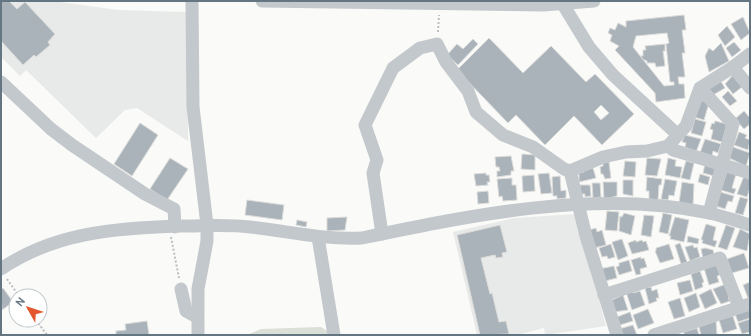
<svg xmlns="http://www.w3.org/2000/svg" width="751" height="336" font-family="Overpass,sans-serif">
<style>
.built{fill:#e8e9e9}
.green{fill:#dadfd7}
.building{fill:#aab3b9;stroke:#dcdcda;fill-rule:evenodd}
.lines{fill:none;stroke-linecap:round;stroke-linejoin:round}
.path{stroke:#bbbfc2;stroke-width:2;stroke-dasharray:2 2;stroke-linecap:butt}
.minor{stroke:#c3c8cc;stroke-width:13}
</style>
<rect width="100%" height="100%" fill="#fafaf8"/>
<g class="built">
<polygon points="1,1 53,1 118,10 185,12 187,14 188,141 137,108 125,110 96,138 26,70 20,76 1,57"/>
<polygon points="576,214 606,326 545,335 544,328 517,335 477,335 453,232 514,218"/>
</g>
<polygon class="green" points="321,327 330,333 330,335 247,335 261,329"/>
<g class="building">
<polygon points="1,1 9,1 17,9 25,2 55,34 48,42 50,45 36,57 34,55 23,65 1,41"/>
<path d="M 684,15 L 686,30 L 682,30 L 685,53 L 682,53 L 685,77 L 678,77 L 679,84 L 684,84 L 685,98 L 656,102 L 655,93 L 615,50 L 619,46 L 610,41 L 612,35 L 608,33 L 610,28 L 615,30 L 618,23 L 626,27 L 626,21 ZM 667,33 L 669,43 L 666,44 L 670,82 L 674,82 L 674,85 L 664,86 L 633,47 L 636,36 Z"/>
<polygon points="743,17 750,33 741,40 731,24"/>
<polygon points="727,26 735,37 725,46 718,35"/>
<path d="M 489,38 L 523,73 L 551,46 L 586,82 L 595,74 L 634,114 L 602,145 L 574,116 L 545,145 L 516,115 L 508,123 L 457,70 ZM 601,105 L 609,113 L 601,120 L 594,112 Z"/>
<polygon points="473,39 478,44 458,65 447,55 457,44 463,49"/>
<polygon points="734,42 741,50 732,57 726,48"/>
<polygon points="721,43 729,61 709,72 705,56 709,48 713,51"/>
<polygon points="665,44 665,51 663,51 665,66 656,67 655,63 647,63 647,61 644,60 640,56 643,56 643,50 646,50 645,46"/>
<polygon points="733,75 742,87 733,94 725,84"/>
<polygon points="720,80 725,88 713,95 708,87"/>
<polygon points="728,91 737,101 730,106 722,97"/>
<polygon points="701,100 709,103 704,120 694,117"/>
<polygon points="744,111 750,118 750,124 744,129 735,119"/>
<polygon points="695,119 706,122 702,136 691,133"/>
<polygon points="715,121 727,124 722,142 711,139 713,130 710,129 712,123 714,124"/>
<polygon points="140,123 158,135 132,176 114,164"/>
<polygon points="739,132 747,135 745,138 750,140 748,150 734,145"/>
<polygon points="685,135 701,139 696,152 685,147 686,143 682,142"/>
<polygon points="705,139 721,144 718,153 713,151 712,156 700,153"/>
<polygon points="733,147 750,153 746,166 729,158"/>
<polygon points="522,154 535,155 535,170 521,169"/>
<polygon points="511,156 514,171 511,171 511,175 497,177 497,171 500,171 499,167 496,167 495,157"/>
<polygon points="170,158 188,169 167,200 150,189"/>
<polygon points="647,158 661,159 657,176 645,175"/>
<polygon points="668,158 676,160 675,166 682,167 680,178 665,175"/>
<polygon points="625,161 636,162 635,177 623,176"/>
<polygon points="686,161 694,163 690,180 681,178"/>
<polygon points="609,162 611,178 605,179 603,174 601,174 600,167 603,166 603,163"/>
<polygon points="705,164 716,168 714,176 703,173"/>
<polygon points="593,168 596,178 579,182 579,173 584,172 583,170"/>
<polygon points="727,171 736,174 732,188 736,189 734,194 721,190"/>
<polygon points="486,173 486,175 489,175 490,182 487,182 488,185 476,186 474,174"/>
<polygon points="549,173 552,193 541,194 538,174"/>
<polygon points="700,174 710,177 708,185 698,182"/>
<polygon points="534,175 535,191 523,192 522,176"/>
<polygon points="560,176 561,191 566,190 566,198 557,199 557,196 553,196 552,177"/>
<polygon points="744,176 750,178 750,188 747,197 737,194"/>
<polygon points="647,177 662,179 661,185 659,185 658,200 649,199 649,191 646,191"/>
<polygon points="512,178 512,185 516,185 517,200 503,201 502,196 499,197 497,179"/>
<polygon points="665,179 677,181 674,196 669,195 668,200 661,199"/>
<polygon points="623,180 633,180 633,196 623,194"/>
<polygon points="603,182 617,182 617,196 604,199"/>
<polygon points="682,182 694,184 693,205 679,203"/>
<polygon points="592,183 600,183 601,197 593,198"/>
<polygon points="580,185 590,185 591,196 585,197 585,194 580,194"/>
<polygon points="488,191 489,203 478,204 477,192"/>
<polygon points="720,192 734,196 732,202 728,201 725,209 716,206"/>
<polygon points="740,197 748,199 743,215 735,213"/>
<polygon points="247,200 284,205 282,220 245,215"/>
<polygon points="607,211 619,212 617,231 605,230"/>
<polygon points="624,213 635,216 631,235 619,231 620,216 622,217"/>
<polygon points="663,213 672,215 668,234 659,232"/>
<polygon points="644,215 654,216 651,237 641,235"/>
<polygon points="347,217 345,230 327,231 327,218"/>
<polygon points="675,217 689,220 684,242 670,239 671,236 669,236"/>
<polygon points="297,220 307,222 306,227 296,225"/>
<polygon points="706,224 716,227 713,240 717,241 715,247 702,243 703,240 701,240"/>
<polygon points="500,225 507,252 502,253 503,257 496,258 495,255 481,258 490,294 492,293 499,322 506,321 509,334 480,335 457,235"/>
<polygon points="726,225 735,228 727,250 718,247"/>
<polygon points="596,228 597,232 602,230 606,245 594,248 589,230"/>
<polygon points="740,229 750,234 747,251 733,247"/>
<polygon points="688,236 699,239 698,244 687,242"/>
<polygon points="622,239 628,256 618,260 612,242"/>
<polygon points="636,240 636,242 642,240 643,242 646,241 649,250 632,254 628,243"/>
<polygon points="680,243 687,262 681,264 675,245"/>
<polygon points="611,244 615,257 608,259 607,256 602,257 599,248"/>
<polygon points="669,244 674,259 660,263 655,251 656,251 656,248"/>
<polygon points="693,245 694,248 697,247 700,257 690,261 685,247"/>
<polygon points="705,248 713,250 714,254 703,258 701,249"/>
<polygon points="744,253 749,268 732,273 727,259"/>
<polygon points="641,257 641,259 644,258 647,267 640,269 641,274 636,275 631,260"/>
<polygon points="629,260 632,271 619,275 616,267 619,266 619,263"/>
<polygon points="716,265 720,275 717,276 719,282 709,285 704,268"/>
<polygon points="614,266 617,278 605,281 599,269"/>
<polygon points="700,271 704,282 702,283 703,287 695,290 691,274"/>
<polygon points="690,280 693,291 680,295 677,283"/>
<polygon points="750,282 750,297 748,298 743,285"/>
<polygon points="726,284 730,297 728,298 730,301 721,304 713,289"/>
<polygon points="651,287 652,291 657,289 659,298 656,298 657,301 649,304 645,288"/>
<polygon points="3,288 13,302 2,310 1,290"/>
<polygon points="711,289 717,303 705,309 699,295"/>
<polygon points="632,290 633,293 640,291 645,305 632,310 626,292"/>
<polygon points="696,293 700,307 689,312 684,298"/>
<polygon points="623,295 628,310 614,312 610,301"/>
<polygon points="680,298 685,316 674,319 668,302"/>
<polygon points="648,309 654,323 638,329 633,315"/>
<polygon points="749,309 750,318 738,322 735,314"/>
<polygon points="630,312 633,321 620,325 617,317"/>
<polygon points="733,316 737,329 723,333 719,320"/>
<polygon points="750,319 750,332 742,334 738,323"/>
<polygon points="147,321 149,335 116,335 116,331 126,330 125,324"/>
<polygon points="716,321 717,335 701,335 699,327"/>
<polygon points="633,325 637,335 621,335 619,329"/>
<polygon points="697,328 699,335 684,335 684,332"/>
</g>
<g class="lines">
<g class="path">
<polyline points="438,32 439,15"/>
<polyline points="171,237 179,278"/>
<polyline points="7,279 19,296"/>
<polyline points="36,320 47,335"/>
</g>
<g class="minor">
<polyline points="192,1 193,107 207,225 207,241 198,289 198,335"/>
<polyline points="262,1 543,5 594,1"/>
<polyline points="561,1 589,47 613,75 678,135"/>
<polyline points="733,67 750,88"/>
<polyline points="1,82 51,129 72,145 145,194 174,209 175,227"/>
<polyline points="700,88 733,124 709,213"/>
<polyline points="668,146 673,150 750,173"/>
<polyline points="570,171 586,236 617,335"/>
<polyline points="382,234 373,173 377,160 365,125 393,68 420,48 437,44 446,62 468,91 476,112 503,135 533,147 564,169 570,171 603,157 626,152 647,151 668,146 686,126 700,88 733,67 750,54"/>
<polyline points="318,237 334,335"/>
<path d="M 1,269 C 55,232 117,228 181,226 C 204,226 228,224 250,227 C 288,231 324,240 362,238 C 472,215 597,189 709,213 C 723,216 737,221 750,225"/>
<polyline points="181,289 186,311 197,317"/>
<polyline points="604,295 720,258 739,307"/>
<polyline points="654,335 750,304"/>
</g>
</g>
<rect width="751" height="336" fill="none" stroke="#657683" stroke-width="4"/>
<g transform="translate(28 308) rotate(309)"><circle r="19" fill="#ffffff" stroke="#c1c8cd"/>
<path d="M0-3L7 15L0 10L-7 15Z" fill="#e4572e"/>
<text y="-6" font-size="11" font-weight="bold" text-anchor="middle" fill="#657683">N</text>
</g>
</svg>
